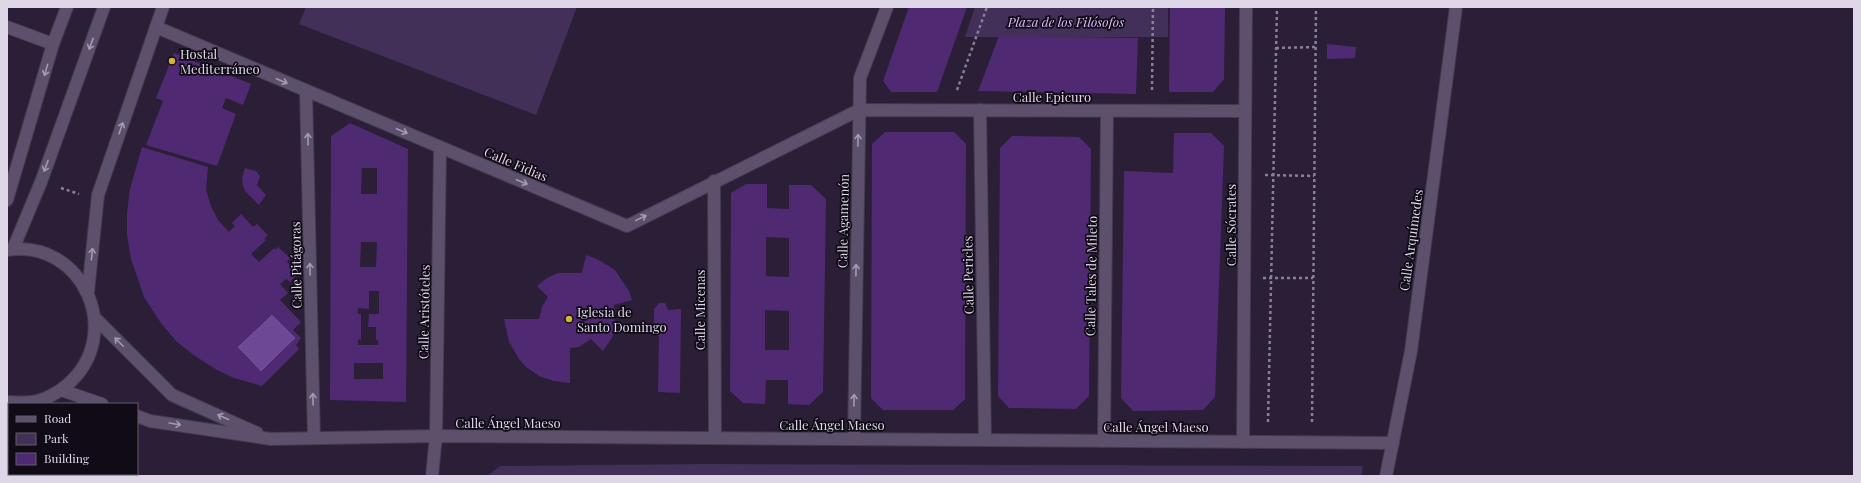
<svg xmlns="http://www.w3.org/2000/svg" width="1861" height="483" font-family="'Playfair Display',serif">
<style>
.green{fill:#433059}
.water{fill:#6d4894;stroke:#8f73ad}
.building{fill:#4f2972;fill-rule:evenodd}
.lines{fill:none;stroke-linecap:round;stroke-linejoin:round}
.street-casing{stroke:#443a4e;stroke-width:14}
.secondary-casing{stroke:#443a4e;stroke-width:14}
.path{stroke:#898094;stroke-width:2.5;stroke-dasharray:3 3;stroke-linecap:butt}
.street{stroke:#5c506c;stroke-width:12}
.secondary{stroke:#5c506c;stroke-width:12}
.oneway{stroke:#a49ab0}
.poi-dot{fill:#d5b535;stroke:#100b16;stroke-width:1.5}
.labels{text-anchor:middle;stroke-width:3.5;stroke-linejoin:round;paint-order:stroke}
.park-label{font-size:13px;font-style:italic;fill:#d9bdfc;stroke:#100b16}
.poi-label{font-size:13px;fill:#ded7e8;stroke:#100b16;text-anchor:start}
.street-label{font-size:13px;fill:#ded7e8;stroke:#100b16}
</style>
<rect width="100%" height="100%" fill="#2a1f37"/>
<g class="green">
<polygon points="306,7 577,7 536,115 299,24"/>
<polygon points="975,7 1168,7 1168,37 965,37"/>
<polygon points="705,464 1363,466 1361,476 487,476 500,466"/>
</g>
<polygon class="water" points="272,315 295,338 261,371 238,347"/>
<g class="building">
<polygon points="909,7 967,7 937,92 891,92 883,81"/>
<polygon points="1170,7 1225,7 1224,79 1213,92 1169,92"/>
<polygon points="999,36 1138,38 1136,94 978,91"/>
<polygon points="1327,44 1356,47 1355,58 1327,59"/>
<polygon points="174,53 251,84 243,105 226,98 222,108 236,114 217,166 146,145 163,101 156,98"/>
<path d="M 350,123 L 408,149 L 406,402 L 330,400 L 331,136 ZM 362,168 L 377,168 L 377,194 L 361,194 ZM 361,242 L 377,242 L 376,267 L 360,267 ZM 369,291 L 379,291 L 379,314 L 369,314 L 368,327 L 376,327 L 376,340 L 378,340 L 378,345 L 358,345 L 358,339 L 361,340 L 361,314 L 358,314 L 358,308 L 369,309 ZM 354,363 L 383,363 L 383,379 L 354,379 Z"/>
<polygon points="885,132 954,132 966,144 965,399 953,410 883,410 871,398 872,144"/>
<polygon points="1174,133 1211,133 1224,146 1215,397 1203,410 1133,411 1121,398 1124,171 1173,173"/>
<polygon points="1012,136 1079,137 1091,149 1089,396 1076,409 1009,408 998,396 1000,148"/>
<path d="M 142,147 L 208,167 L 206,190 L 211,206 L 218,220 L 229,232 L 235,226 L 232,223 L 241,214 L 253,227 L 257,224 L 268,235 L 264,239 L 266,240 L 251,254 L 259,262 L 274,248 L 275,250 L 278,247 L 290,258 L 287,262 L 298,273 L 290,282 L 286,279 L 280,284 L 288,293 L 280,300 L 301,322 L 293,330 L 301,338 L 296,345 L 299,349 L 262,386 L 234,378 L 217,370 L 192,354 L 176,341 L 161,323 L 144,297 L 131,259 L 127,235 L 127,213 L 130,189 ZM 272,315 L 295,338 L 261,371 L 238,347 Z"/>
<polygon points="245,168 256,171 260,176 257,185 266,195 259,205 245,191 243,186 242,178"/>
<path d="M 746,184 L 767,184 L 767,208 L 789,209 L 789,185 L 811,185 L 826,199 L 823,392 L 809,405 L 788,404 L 788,380 L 766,380 L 765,404 L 743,403 L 730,391 L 731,193 ZM 766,237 L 789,238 L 789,277 L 766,276 ZM 765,310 L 789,311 L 789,350 L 765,350 Z"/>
<polygon points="586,255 597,259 615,270 629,291 632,300 614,305 615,327 612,338 603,351 591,339 579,347 570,348 570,383 554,381 539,376 526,367 519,359 509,342 504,319 539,319 542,307 548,297 537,286 547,278 558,273 582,273"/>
<polygon points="659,303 665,303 668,310 681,309 680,393 658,392 659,336 654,336 654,309"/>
</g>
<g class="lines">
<g class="street-casing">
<g id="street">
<polyline points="7,27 53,44"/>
<polyline points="156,27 627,226 859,110 1245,111"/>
<polyline points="306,91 314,438"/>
<polyline points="980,110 985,440"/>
<polyline points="714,181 715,438"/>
<polyline points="7,200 53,44 67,7"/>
<polyline points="854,439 860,78 887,7"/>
<polyline points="1104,441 1107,111"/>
<polyline points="1243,442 1246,7"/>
<polyline points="432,476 436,436 440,147"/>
</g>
</g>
<g class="secondary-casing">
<g id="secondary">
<polyline points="13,249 41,182 104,7"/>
<path d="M 7,250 C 83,238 126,335 67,385 C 58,393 43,401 31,402 C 23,403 15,402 7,402"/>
<polyline points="88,292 98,195 163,7"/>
<polyline points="95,318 172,395 257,433"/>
<polyline points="61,390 102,404"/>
<polyline points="137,416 150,421 271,439 436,436 1393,443"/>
<polyline points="30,476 31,474"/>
<polyline points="1386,476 1411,351 1456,7"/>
</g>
</g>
<g class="path">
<polyline points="1276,48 1316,47"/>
<polyline points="957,90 987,7"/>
<polyline points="1152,90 1153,7"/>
<polyline points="1265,175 1314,176"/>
<polyline points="61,188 79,194"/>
<polyline points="1263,278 1313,278"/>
<polyline points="1268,422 1277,7"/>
<polyline points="1312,422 1316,7"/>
</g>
<use href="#street" class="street"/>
<use href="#secondary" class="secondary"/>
</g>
<defs><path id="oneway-shaft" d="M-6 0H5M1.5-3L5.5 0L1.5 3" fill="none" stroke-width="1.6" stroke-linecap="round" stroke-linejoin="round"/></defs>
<g class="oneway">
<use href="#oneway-shaft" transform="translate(91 44) rotate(110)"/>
<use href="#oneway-shaft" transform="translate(46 70) rotate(106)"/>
<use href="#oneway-shaft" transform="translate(282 81) rotate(23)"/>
<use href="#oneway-shaft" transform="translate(121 128) rotate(-71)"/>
<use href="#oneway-shaft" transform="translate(402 131) rotate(23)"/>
<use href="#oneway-shaft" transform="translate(308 139) rotate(-91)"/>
<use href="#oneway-shaft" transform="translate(858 140) rotate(-89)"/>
<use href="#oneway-shaft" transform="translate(46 166) rotate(110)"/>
<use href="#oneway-shaft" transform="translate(522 182) rotate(23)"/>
<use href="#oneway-shaft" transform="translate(641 218) rotate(-26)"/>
<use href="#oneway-shaft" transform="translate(92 254) rotate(-84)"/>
<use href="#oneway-shaft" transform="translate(310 269) rotate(-91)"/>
<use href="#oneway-shaft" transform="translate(856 270) rotate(-89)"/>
<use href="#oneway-shaft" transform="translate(119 342) rotate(-135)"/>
<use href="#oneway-shaft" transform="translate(313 399) rotate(-91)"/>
<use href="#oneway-shaft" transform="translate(854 400) rotate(-89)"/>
<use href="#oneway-shaft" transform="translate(223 417) rotate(-156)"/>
<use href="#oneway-shaft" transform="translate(175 424) rotate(9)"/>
</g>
<g class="poi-dot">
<circle cx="172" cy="61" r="4"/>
<circle cx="569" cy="319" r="4"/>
</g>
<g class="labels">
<g class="park-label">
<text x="1066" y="27">Plaza de los Filósofos</text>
</g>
<g class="poi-label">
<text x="180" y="59">Hostal<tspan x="180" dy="15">Mediterráneo</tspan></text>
<text x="577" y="317">Iglesia de<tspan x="577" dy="15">Santo Domingo</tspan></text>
</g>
<g class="street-label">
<text x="1052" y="102">Calle Epicuro</text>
<text transform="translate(516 164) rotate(23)" y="5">Calle Fidias</text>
<text transform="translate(843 221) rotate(-89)" y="5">Calle Agamenón</text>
<text transform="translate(1231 225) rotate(-90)" y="5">Calle Sócrates</text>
<text transform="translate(1411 240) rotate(-82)" y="5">Calle Arquímedes</text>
<text transform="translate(296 265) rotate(-91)" y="5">Calle Pitágoras</text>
<text transform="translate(968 275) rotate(-91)" y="5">Calle Pericles</text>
<text transform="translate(1091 276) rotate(-89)" y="5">Calle Tales de Mileto</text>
<text transform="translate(700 310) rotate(-90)" y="5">Calle Micenas</text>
<text transform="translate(424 312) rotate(-89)" y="5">Calle Aristóteles</text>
<text x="508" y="428">Calle Ángel Maeso</text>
<text x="832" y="430">Calle Ángel Maeso</text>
<text x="1156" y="432">Calle Ángel Maeso</text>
</g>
</g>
<rect width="1861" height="483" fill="none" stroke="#ded7e8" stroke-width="16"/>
<rect x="8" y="403" width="130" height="72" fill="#100b16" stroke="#625d6a"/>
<rect x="16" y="416" width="20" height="6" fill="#5c506c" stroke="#625d6a"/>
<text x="44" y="423" font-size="12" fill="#ded7e8">Road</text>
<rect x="16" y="433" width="20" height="12" fill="#433059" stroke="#625d6a"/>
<text x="44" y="443" font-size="12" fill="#ded7e8">Park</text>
<rect x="16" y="453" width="20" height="12" fill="#4f2972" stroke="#625d6a"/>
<text x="44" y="463" font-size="12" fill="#ded7e8">Building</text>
</svg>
